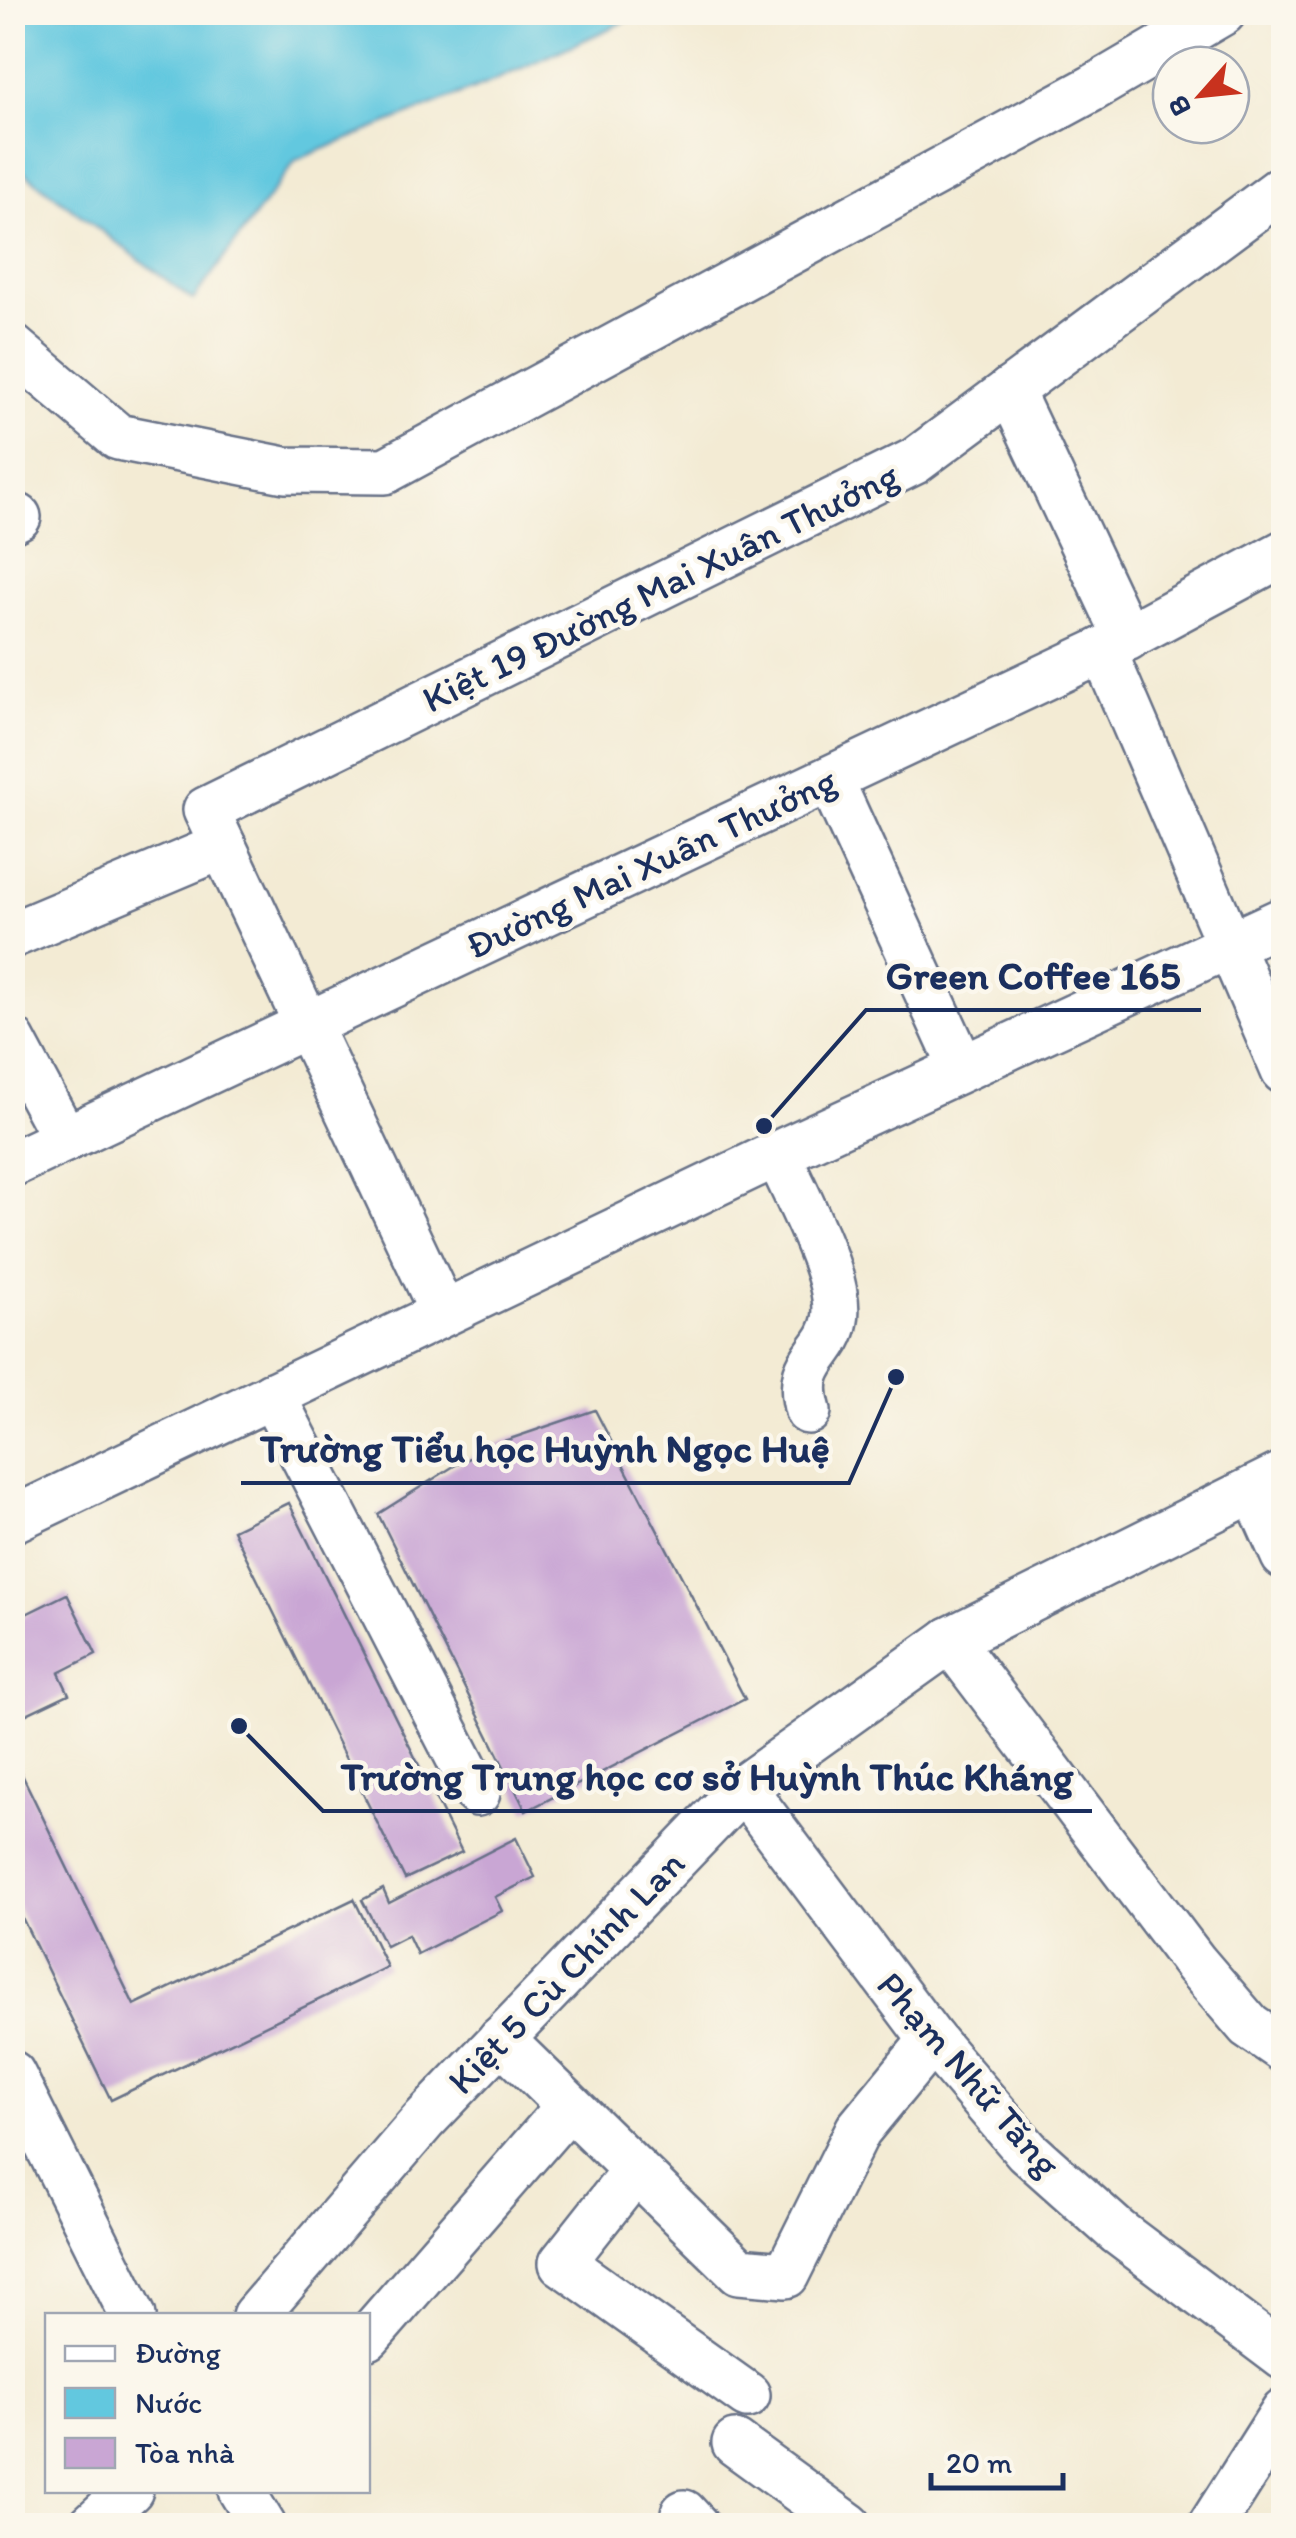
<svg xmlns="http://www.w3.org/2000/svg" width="1296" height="2538" font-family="Itim,sans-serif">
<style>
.water{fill:#62c8df;stroke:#3e7c9e;stroke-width:2.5}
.building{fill:#c9a6d4}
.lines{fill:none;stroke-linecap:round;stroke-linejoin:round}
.minor-casing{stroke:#677187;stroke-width:50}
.minor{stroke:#fff;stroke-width:45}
.labels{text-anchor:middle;stroke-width:9;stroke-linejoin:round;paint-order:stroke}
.street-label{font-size:38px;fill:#1b2f5e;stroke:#fbf7ec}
.leader{fill:none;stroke:#1b2f5e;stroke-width:4}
.callout-dot{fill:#1b2f5e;stroke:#fbf7ec;stroke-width:4}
.callout-label{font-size:40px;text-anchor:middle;font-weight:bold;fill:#1b2f5e;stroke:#fbf7ec;stroke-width:9;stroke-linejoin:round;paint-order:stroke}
</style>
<rect width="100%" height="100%" fill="#fbf7ec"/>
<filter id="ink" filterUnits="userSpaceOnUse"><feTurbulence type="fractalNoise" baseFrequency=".01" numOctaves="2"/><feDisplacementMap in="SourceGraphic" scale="20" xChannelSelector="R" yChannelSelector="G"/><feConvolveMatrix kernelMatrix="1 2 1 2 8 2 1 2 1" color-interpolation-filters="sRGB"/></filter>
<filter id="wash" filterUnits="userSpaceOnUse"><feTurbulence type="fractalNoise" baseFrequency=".0048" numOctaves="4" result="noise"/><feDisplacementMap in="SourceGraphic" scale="40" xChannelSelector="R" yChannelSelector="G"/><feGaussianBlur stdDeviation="2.25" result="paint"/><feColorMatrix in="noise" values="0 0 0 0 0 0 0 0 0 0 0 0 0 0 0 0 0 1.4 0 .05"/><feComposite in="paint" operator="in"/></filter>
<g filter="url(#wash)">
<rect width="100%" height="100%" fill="#f3ebd4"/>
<polygon class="water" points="12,13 13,12 644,13 493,81 296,160 193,300 13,164"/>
<g id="blocks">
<g class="building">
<polygon points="595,1410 745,1699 526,1811 378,1514 454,1466 504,1441"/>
<polygon points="289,1503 462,1852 405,1879 233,1530"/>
<polygon points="67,1594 96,1654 59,1673 69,1694 12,1721 12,1621"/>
<polygon points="12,1754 134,2005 354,1899 387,1967 111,2100 12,1897"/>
<polygon points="516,1838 535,1877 495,1897 502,1911 417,1954 408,1935 386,1946 362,1900 383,1889 389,1903"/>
</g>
</g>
</g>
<g filter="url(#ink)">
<use href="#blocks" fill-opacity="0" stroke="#677187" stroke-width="2.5"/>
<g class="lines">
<g class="minor-casing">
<g id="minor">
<polyline points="12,347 118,437 285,470 385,471 1093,88 1223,12"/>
<polyline points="1010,390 1127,638"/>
<polyline points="12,520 18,517"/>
<polyline points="1103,650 1284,1071"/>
<polyline points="830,779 962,1068"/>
<polyline points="12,935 223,846"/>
<polyline points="12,1040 65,1139"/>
<path d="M 778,1154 C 795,1195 843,1279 835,1320 C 829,1355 793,1360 808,1411"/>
<polyline points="12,1164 1103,650 1284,553"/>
<polyline points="443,1313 206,810 915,461 1284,187"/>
<polyline points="272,1395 477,1793"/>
<polyline points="1254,1489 1284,1556"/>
<polyline points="12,1520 764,1160 1284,920"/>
<polyline points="950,1640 1195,1963 1249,2026 1284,2050"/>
<polyline points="743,1788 932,2040 1027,2151 1118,2232 1284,2357"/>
<polyline points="501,2039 739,2271 786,2275 858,2130 932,2040"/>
<polyline points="12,2074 133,2316"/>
<polyline points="634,2172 562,2263 747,2395"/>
<polyline points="255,2316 423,2121 743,1788 950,1640 1284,1474"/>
<polyline points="368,2337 568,2107"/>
<polyline points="735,2443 849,2526"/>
<polyline points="241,2490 263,2526"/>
<polyline points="684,2513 696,2526"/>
<polyline points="91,2526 130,2490"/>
<polyline points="1211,2526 1284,2411"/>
</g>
</g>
<use href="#minor" class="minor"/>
</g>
</g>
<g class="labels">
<g class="street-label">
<text transform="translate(660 587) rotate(-26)" y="13">Kiệt 19 Đường Mai Xuân Thưởng</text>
<text transform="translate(651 863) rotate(-25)" y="13">Đường Mai Xuân Thưởng</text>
<text transform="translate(566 1972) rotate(-46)" y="13">Kiệt 5 Cù Chính Lan</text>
<text transform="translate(969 2074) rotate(49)" y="13">Phạm Nhữ Tăng</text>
</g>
</g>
<path class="leader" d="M764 1126L866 1010H1201M896 1377L849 1483H241M239 1726L323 1811H1092"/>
<g class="callout-dot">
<circle cx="764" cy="1126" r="10"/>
<circle cx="896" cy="1377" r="10"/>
<circle cx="239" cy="1726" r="10"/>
</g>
<g class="callout-label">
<text x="1033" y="989">Green Coffee 165</text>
<text x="545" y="1462">Trường Tiểu học Huỳnh Ngọc Huệ</text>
<text x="707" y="1790">Trường Trung học cơ sở Huỳnh Thúc Kháng</text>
</g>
<rect width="1296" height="2538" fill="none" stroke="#fbf7ec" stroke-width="50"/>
<rect x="45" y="2313" width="325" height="180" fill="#fbf7ec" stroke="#a1a7b3" stroke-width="2.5"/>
<rect x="65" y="2346" width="50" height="15" fill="#ffffff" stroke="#a1a7b3" stroke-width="2.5"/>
<text x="135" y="2363" font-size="30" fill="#1b2f5e">Đường</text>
<rect x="65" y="2388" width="50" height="30" fill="#62c8df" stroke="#a1a7b3" stroke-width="2.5"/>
<text x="135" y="2413" font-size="30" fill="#1b2f5e">Nước</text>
<rect x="65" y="2438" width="50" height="30" fill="#c9a6d4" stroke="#a1a7b3" stroke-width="2.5"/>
<text x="135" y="2463" font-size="30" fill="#1b2f5e">Tòa nhà</text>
<g transform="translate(1201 95) rotate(243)"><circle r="48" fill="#fbf7ec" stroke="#a1a7b3" stroke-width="2.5"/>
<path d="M0-8L18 38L0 25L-18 38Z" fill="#c8321e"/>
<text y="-15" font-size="28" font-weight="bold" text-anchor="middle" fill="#1b2f5e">B</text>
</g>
<path d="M931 2473v15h132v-15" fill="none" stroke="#1b2f5e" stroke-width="5"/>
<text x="946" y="2473" font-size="30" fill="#1b2f5e" stroke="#fbf7ec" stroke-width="8" paint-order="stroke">20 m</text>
</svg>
